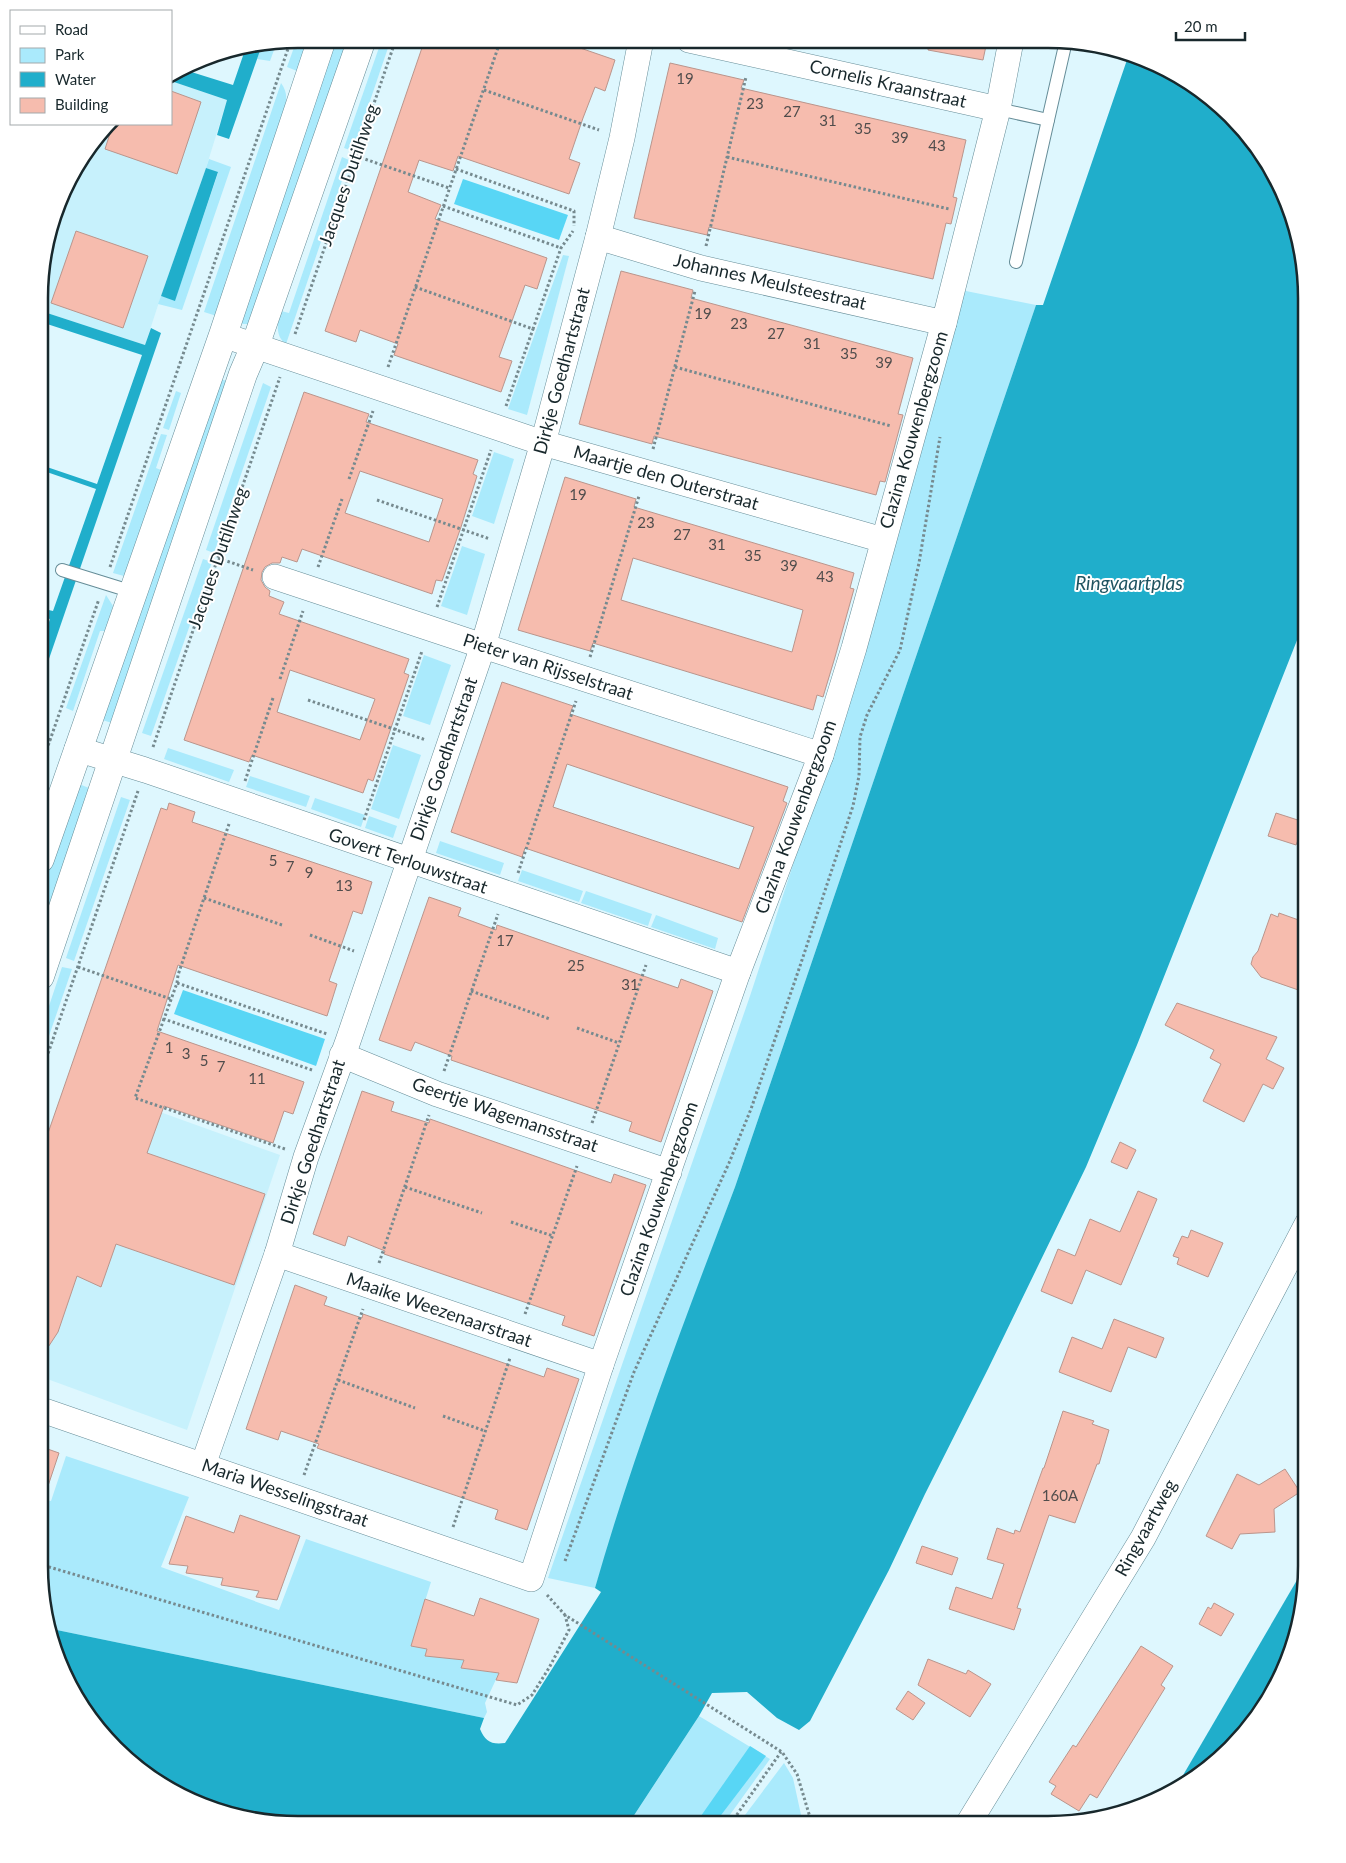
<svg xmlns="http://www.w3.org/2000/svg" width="1346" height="1863" font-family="Lato,sans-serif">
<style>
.built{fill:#c7f1fc}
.green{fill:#aaeafc}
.forest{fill:#58d6f5}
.water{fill:#20aecb}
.building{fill:#f6bcae;stroke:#ba958c;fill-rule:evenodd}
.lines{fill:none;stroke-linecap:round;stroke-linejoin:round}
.lane-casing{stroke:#668d98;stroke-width:14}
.street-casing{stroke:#668d98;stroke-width:26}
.secondary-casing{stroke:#668d98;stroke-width:29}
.path{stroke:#768a8f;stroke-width:3;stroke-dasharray:2.5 2.5;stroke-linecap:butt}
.lane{stroke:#fff;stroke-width:12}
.street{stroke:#fff;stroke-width:25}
.secondary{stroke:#fff;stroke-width:28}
.labels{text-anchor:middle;stroke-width:4;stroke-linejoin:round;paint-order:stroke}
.number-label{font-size:15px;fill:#504d4c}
.street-label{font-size:18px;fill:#18282c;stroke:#fff}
.water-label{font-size:19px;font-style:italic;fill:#1f5461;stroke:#fff}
.rim{fill:none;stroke:#18282c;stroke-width:2.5}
</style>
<rect width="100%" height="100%" fill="#def7fe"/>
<g class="built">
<polygon points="171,81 227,100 206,168 161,296 145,345 41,311 41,264 73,168 110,124 171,124"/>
<polygon points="135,1103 280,1155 187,1430 39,1376 39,1371"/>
</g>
<g class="green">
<polygon points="297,39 309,39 297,71 287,67"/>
<polygon points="330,39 352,39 251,324 243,324 237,320"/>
<polygon points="382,39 391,39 353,151 344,148"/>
<polygon points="277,42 270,61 257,59 262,45"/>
<path d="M 281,83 C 287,91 287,98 285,107 L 225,283 L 229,302 L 223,318 L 204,312 Z"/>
<path d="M 342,157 L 349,160 L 286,344 C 275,336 277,323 281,311 L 289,313 Z"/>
<polygon points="209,159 231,167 182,310 158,304 161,296 175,300 218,173 206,168"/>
<polygon points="563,255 569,256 527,415 508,409"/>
<path d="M 961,290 L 1036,305 L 735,1187 C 685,1320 638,1453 595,1588 L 548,1578 L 750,996 L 828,758 Z"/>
<polygon points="214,377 233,383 115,724 96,718"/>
<polygon points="263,383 271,387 214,553 206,550"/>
<polygon points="176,391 181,393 169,430 163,428"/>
<polygon points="161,434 167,435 156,468 161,470 124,576 113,573"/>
<polygon points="494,452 514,459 494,524 472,516"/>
<polygon points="462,546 485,554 467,615 441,606"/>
<polygon points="203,559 212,562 151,736 142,733"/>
<polygon points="106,595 113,606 105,631 100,631 73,711 66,708"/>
<polygon points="424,655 451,665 430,725 403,716"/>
<polygon points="393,745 421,755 399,819 371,809"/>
<polygon points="168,748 234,770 229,782 164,759"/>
<polygon points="250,776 310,796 306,807 246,787"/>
<polygon points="74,782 94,790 40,946 40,882"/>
<polygon points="121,797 130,800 74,961 66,958"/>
<polygon points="315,798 365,815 361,827 311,809"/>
<polygon points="369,816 397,826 393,838 365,828"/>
<polygon points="440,841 504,863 500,875 436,853"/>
<polygon points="522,870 583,891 579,902 518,881"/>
<polygon points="586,891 652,914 648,926 581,903"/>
<polygon points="656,915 718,938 715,949 651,927"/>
<polygon points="62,967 72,969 40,1062 40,1033"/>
<polygon points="66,1456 189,1497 161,1567 279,1610 306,1539 431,1582 411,1646 427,1649 426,1656 464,1660 461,1668 499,1673 485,1703 487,1712 484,1718 47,1628 39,1566 39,1518 45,1500 51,1501"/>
<polygon points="699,1716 770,1759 724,1823 629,1823"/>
<polygon points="784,1763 793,1778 803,1824 739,1823"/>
</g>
<g class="forest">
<polygon points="463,179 568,215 559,240 454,204"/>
<polygon points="183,990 325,1039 316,1066 174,1014"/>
<polygon points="750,1746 766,1756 715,1823 696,1823"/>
</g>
<g class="water">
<polygon points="262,45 229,139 217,135 227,100 171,81 171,77 185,70 233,85 246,47"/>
<path d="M 1129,54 L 1147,58 L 1206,92 L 1254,140 L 1281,183 L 1302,247 L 1307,297 L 1307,615 L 1137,1045 L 1086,1167 L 988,1369 L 925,1494 L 889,1570 L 810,1721 L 799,1730 L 777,1718 L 747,1692 L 712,1693 L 699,1716 L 629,1823 L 264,1822 L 199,1805 L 140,1771 L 103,1736 L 65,1680 L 47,1628 L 484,1718 L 480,1729 C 485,1741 491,1745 505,1743 L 601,1592 L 595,1588 C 634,1452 685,1319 735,1187 L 1036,305 L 1043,305 Z"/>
<polygon points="206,168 218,172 175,301 161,296"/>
<polygon points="41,311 145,345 151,328 161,333 40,685 40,649 50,619 40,616 40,608 53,611 96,489 41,470 41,465 97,484 142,355 41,322"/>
<polygon points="1307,1563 1307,1583 1293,1649 1263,1709 1219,1760 1175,1789"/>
</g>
<g class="building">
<polygon points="425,39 557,40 615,60 605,91 595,87 583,118 569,159 580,163 569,194 458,156 453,171 419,160 408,192 441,205 435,219 547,258 537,289 525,285 499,357 512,361 501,392 394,355 398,344 360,330 356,342 325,331"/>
<polygon points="929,41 987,41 983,60 928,50"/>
<polygon points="670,63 744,80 741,88 966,140 953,197 957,198 951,224 946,223 933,279 709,227 707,235 634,218"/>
<polygon points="171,91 201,102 177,174 105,149 113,124 171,124"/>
<polygon points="76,231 148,256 123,328 51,303"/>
<polygon points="621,271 693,290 691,298 913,358 898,414 903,415 885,482 880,481 876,495 654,436 652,444 579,424"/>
<path d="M 304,392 L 369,414 L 366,422 L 478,460 L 473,474 L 477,476 L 461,527 L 442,581 L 436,580 L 432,594 L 302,549 L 297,562 L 282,557 L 280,563 L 272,563 L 265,567 L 262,572 L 261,580 L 265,587 L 270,591 L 269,596 L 284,602 L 279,614 L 409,659 L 404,673 L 409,675 L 373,781 L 368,779 L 363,793 L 252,755 L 249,762 L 184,740 ZM 360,471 L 443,499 L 429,542 L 345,513 ZM 290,670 L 375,699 L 360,740 L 277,712 Z"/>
<path d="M 565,477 L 636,499 L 634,507 L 854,573 L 850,588 L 854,589 L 835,657 L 823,697 L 817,695 L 813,710 L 593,643 L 590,651 L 518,630 ZM 633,558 L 803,610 L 792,652 L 621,600 Z"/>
<path d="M 502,682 L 573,706 L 570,714 L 788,787 L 783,801 L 787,803 L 742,922 L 525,848 L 522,857 L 451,832 ZM 567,764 L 754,827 L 739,869 L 553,807 Z"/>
<polygon points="169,803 195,812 192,822 372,882 362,914 353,911 329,981 337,984 327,1016 178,965 157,1031 304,1082 293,1114 284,1111 273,1143 164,1106 147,1153 265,1194 234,1285 116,1244 101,1287 77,1276 58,1332 39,1361 39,1159 161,808 167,810"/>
<polygon points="1276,813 1307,823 1307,843 1298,840 1296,845 1268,836"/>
<polygon points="429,897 461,908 458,916 496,930 497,925 678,988 681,979 713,991 661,1142 629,1131 632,1122 451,1060 452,1056 415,1042 411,1051 379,1040"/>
<polygon points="1279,913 1307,923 1307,993 1261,977 1251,964 1253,957 1258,951 1271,914 1278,917"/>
<polygon points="1177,1003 1277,1037 1266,1059 1284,1068 1273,1089 1263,1084 1244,1122 1203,1101 1221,1064 1210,1058 1214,1050 1165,1025"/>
<polygon points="362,1091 394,1102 391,1111 429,1123 430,1119 611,1183 614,1174 646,1185 594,1336 562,1325 565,1316 384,1254 385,1251 348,1236 345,1246 313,1234"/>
<polygon points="1120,1142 1136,1150 1127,1169 1111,1162"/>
<polygon points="1138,1191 1157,1199 1121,1285 1086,1270 1072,1304 1041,1291 1058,1249 1075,1256 1090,1219 1120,1232"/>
<polygon points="1191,1230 1223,1243 1208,1277 1177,1264 1179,1258 1173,1256 1182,1236 1188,1238"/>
<polygon points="295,1285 327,1297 324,1305 362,1318 363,1314 544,1377 547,1368 579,1379 527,1530 495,1519 498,1510 317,1448 319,1444 281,1431 278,1440 246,1429"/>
<polygon points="1114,1319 1164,1338 1156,1358 1128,1347 1111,1392 1059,1372 1072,1337 1102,1349"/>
<polygon points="1063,1411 1094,1421 1092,1424 1109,1430 1099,1464 1097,1464 1075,1523 1049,1515 1017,1608 1021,1609 1014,1630 949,1609 956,1587 992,1599 1004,1564 987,1559 997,1528 1014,1534 1015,1530 1020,1532 1043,1468 1044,1468"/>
<polygon points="39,1446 59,1453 42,1504 39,1503"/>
<polygon points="1285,1469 1300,1492 1274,1509 1275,1532 1240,1534 1232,1549 1206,1536 1237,1474 1259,1485"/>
<polygon points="240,1515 300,1536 277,1600 256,1597 259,1591 221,1585 223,1578 186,1573 188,1566 169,1564 186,1516 234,1533"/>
<polygon points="922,1546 958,1558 952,1575 916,1563"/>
<polygon points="480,1598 539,1619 517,1683 496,1680 499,1673 461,1668 464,1660 425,1656 427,1649 411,1646 425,1599 474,1616"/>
<polygon points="1214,1603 1234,1614 1221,1636 1199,1624 1208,1607 1211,1609"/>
<polygon points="1141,1646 1173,1666 1161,1685 1165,1688 1097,1798 1090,1794 1079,1811 1051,1794 1056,1786 1049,1782 1073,1745 1076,1747"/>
<polygon points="928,1659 966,1674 968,1670 991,1684 970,1717 918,1685"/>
<polygon points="908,1691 925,1703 913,1720 896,1709"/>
</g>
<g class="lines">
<g class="lane-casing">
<g id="lane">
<polyline points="998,109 1048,120 1066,41"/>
<polyline points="1016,262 1048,120"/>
<polyline points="62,570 133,592"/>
</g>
</g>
<g class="street-casing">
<g id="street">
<polyline points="689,40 998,109"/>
<polyline points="598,237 701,268 944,323"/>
<polyline points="223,335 543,443 883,540"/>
<polyline points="275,577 483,646 821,755"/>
<polyline points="77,749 145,770 738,972"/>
<polyline points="342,1055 437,1094 669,1172"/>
<polyline points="277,1254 601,1365"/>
<polyline points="39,1409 531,1579 601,1365 738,972 821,755 854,648 944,323 998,109 1011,41"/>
<polyline points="203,1465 277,1254 306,1157 348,1041 483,646 543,443 598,237 622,138 641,40"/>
<polyline points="968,1824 1143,1538 1307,1224"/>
</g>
</g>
<g class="secondary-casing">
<g id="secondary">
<polyline points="40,859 223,335 322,39"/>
<polyline points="40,976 243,374 255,346 362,39"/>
</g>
</g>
<g class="path">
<polyline points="484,90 599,130"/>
<polyline points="356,156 449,188"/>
<polyline points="727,157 949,209"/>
<polyline points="456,169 574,211 574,226"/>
<polyline points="443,206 561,248"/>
<polyline points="706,246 746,77"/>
<polyline points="415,287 533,329 561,248 573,231"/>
<polyline points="295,334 396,39"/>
<polyline points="388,367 501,39"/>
<polyline points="675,367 891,426"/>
<polyline points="506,406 533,329"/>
<polyline points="653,449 695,291"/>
<polyline points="349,479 373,411"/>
<polyline points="377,500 490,539"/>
<polyline points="218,558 253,570"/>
<polyline points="110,567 291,40"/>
<polyline points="318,567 342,499"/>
<polyline points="437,607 491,450"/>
<polyline points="590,657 639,496"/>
<polyline points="280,679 303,611"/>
<polyline points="308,700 426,740"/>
<polyline points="40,737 51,740"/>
<polyline points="153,747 280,377"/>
<polyline points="40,769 99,599"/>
<polyline points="245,781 273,698"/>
<polyline points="364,820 422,651"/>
<polyline points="518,873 576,701"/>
<polyline points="204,898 282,925"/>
<polyline points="310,935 354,951"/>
<polyline points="78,967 171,999"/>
<polyline points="177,983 178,975 229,824"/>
<polyline points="471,991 550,1019"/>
<polyline points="164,1019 135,1098 285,1149"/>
<polyline points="577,1028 619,1043"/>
<polyline points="312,1070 164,1019 177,983 327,1034"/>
<polyline points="444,1071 498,914"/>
<polyline points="40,1077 138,791"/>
<polyline points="592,1123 646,965"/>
<polyline points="405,1187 482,1213"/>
<polyline points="511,1222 553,1236"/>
<polyline points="379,1263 429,1115"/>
<polyline points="525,1314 577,1166"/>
<polyline points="338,1380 415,1408"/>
<polyline points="443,1416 485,1431"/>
<polyline points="304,1475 363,1309"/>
<polyline points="453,1527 510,1358"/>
<polyline points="565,1561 634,1372 729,1163 751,1109 800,966 853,806 859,776 860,737 867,715 900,650 919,563 940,437"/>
<polyline points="39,1564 517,1705 532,1695 549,1668 569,1630 565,1615"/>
<polyline points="547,1595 565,1615 782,1752 797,1774 812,1824"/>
<polyline points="731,1823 781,1752"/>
</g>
<use href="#lane" class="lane"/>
<use href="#street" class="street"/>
<use href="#secondary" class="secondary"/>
</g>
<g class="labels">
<g class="number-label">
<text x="685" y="84">19</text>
<text x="755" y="109">23</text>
<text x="792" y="117">27</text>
<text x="828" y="126">31</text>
<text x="863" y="134">35</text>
<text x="900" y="143">39</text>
<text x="937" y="151">43</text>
<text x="703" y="319">19</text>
<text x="739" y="329">23</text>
<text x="776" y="339">27</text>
<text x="812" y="349">31</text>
<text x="849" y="359">35</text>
<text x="884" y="368">39</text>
<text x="578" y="500">19</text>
<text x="646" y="528">23</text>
<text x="682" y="540">27</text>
<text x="717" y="550">31</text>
<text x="753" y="561">35</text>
<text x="789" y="571">39</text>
<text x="825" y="582">43</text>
<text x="273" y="866">5</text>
<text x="290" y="872">7</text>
<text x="309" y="878">9</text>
<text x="344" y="891">13</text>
<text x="505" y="946">17</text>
<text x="576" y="971">25</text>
<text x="630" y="990">31</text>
<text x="169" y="1053">1</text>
<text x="186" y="1059">3</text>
<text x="204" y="1066">5</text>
<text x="221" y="1072">7</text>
<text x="257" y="1084">11</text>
<text x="1060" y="1501">160A</text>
</g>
<g class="street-label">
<text transform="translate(888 84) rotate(13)" y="6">Cornelis Kraanstraat</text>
<text transform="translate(349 175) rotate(-71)" y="6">Jacques Dutilhweg</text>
<text transform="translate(770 282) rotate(13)" y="6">Johannes Meulsteestraat</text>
<text transform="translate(562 371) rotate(-75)" y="6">Dirkje Goedhartstraat</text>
<text transform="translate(914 430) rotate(-74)" y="6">Clazina Kouwenbergzoom</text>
<text transform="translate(666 478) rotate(16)" y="6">Maartje den Outerstraat</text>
<text transform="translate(218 558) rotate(-71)" y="6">Jacques Dutilhweg</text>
<text transform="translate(548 667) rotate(18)" y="6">Pieter van Rijsselstraat</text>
<text transform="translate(444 759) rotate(-71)" y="6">Dirkje Goedhartstraat</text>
<text transform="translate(796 817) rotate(-70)" y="6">Clazina Kouwenbergzoom</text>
<text transform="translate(408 861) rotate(19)" y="6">Govert Terlouwstraat</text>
<text transform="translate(505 1115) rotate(19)" y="6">Geertje Wagemansstraat</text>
<text transform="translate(313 1142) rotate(-72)" y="6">Dirkje Goedhartstraat</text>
<text transform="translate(659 1199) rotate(-71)" y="6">Clazina Kouwenbergzoom</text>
<text transform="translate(439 1310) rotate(19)" y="6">Maaike Weezenaarstraat</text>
<text transform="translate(285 1493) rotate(19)" y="6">Maria Wesselingstraat</text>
<text transform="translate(1146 1528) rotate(-61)" y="6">Ringvaartweg</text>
</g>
<g class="water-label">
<text x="1129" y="590">Ringvaartplas</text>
</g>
</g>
<path d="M0 0H1346V1863H0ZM298 48H1048A250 250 0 0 1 1298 298V1566A250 250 0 0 1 1048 1816H298A250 250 0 0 1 48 1566V298A250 250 0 0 1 298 48Z" fill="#fff" fill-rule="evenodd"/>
<path class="rim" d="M298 48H1048A250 250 0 0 1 1298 298V1566A250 250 0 0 1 1048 1816H298A250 250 0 0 1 48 1566V298A250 250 0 0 1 298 48Z"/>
<rect x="10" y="10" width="162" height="115" fill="#ffffff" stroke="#a3a9ab"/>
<rect x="20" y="26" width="25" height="8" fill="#ffffff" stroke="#a3a9ab"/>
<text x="55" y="35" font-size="15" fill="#18282c">Road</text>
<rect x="20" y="48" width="25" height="15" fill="#aaeafc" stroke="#a3a9ab"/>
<text x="55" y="60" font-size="15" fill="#18282c">Park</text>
<rect x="20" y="72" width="25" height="15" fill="#20aecb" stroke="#a3a9ab"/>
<text x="55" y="85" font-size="15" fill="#18282c">Water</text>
<rect x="20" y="98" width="25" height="15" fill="#f6bcae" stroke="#a3a9ab"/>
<text x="55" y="110" font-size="15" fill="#18282c">Building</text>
<path d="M1176 32v8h69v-8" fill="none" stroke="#18282c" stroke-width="2.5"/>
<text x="1184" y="32" font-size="15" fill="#18282c" stroke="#ffffff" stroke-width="4" paint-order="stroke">20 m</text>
</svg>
